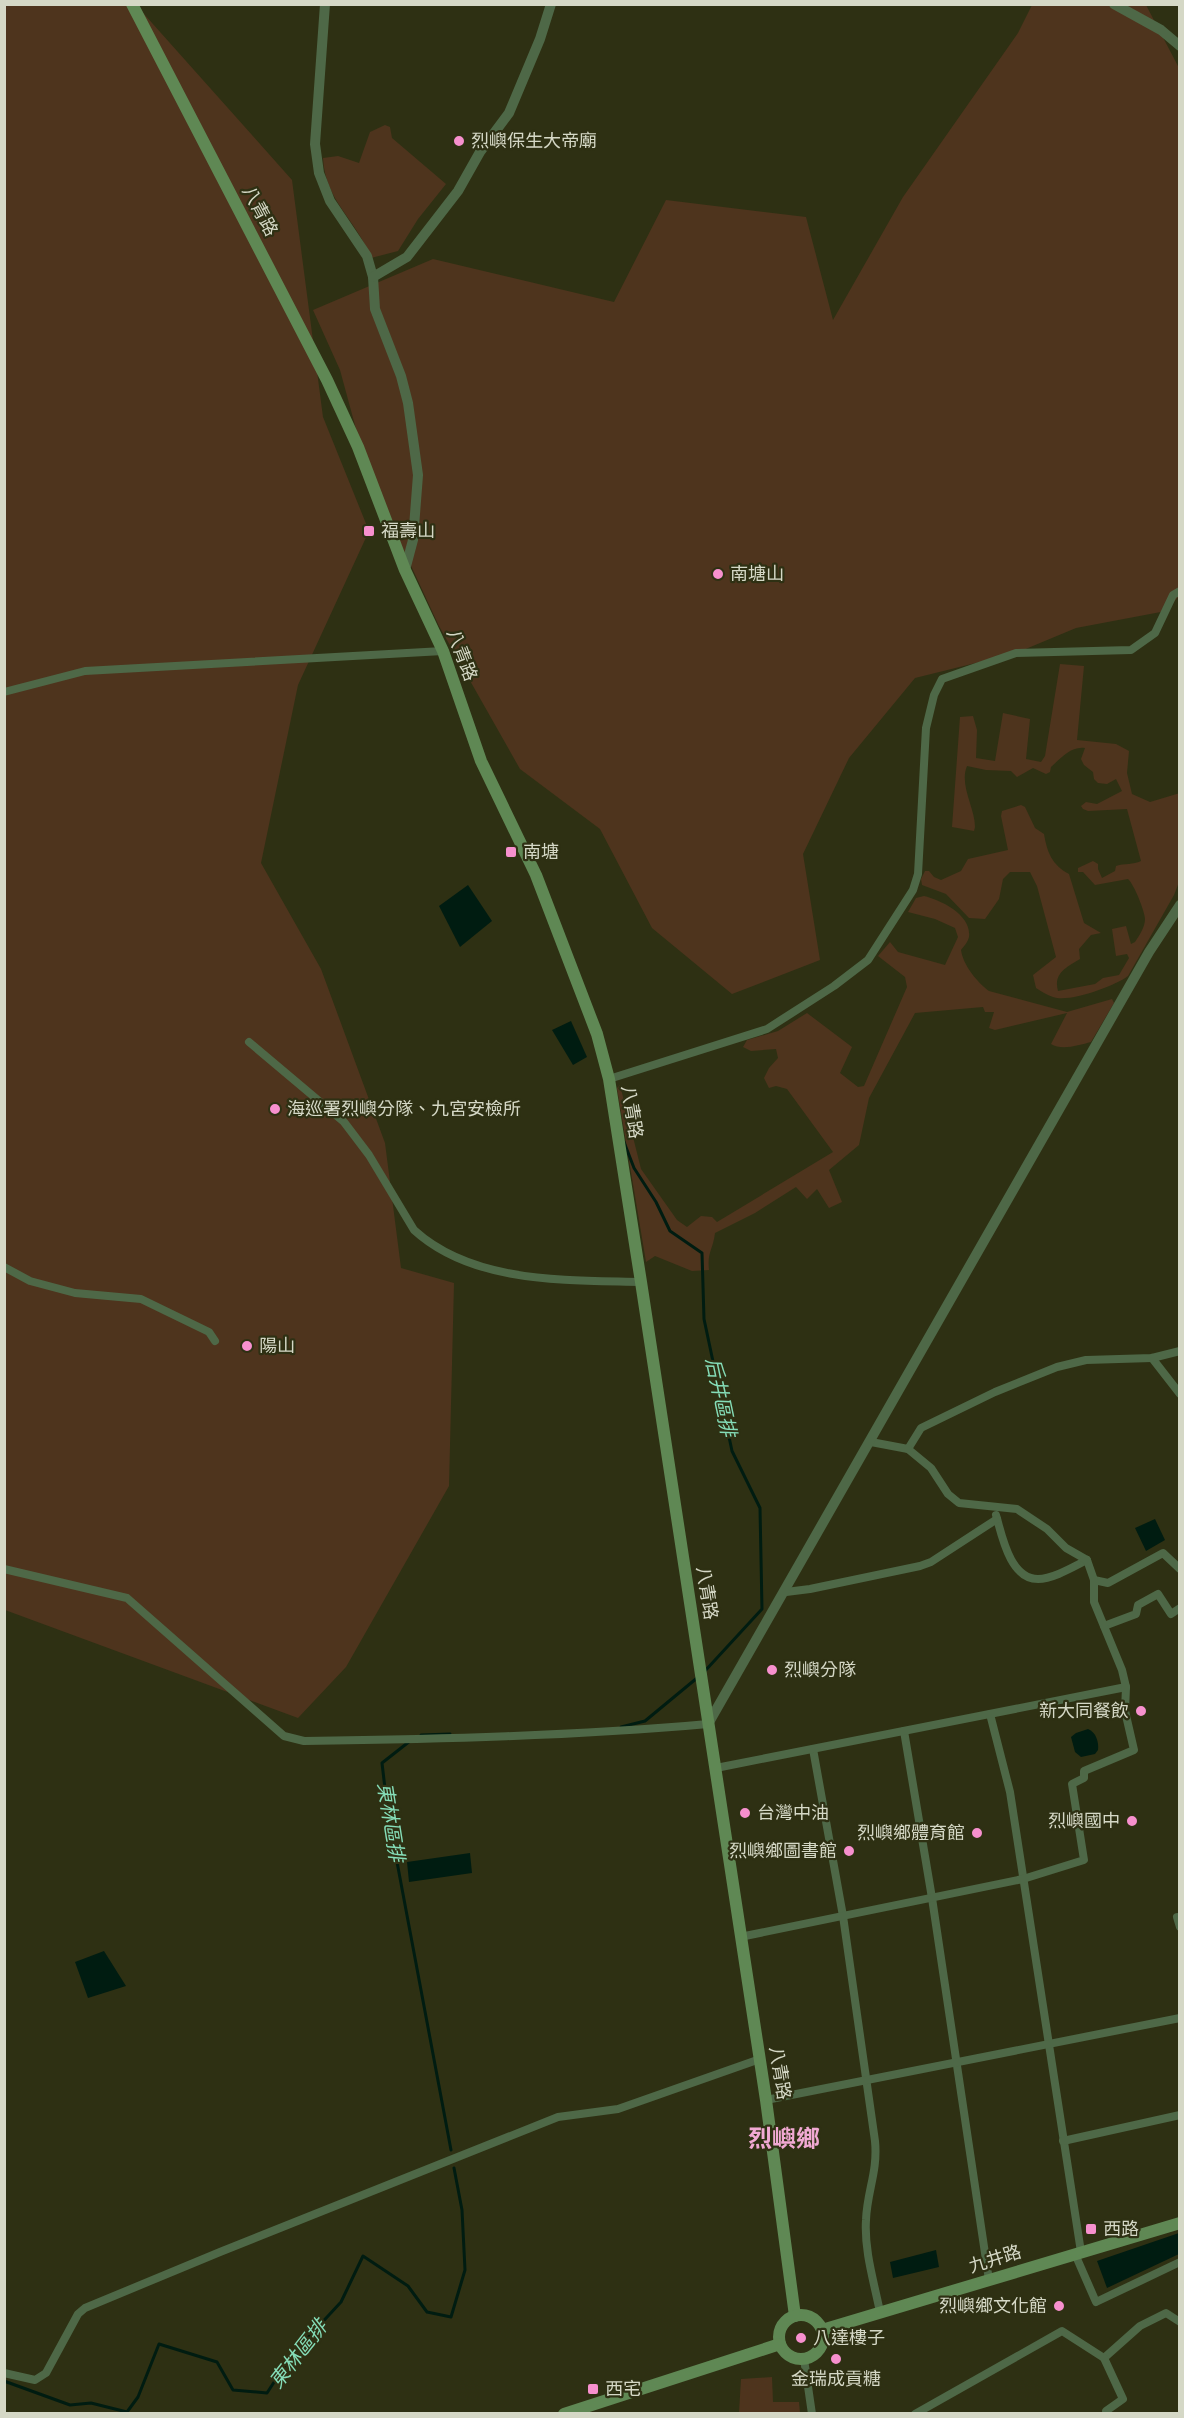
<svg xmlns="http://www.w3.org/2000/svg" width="1184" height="2418" font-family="'DejaVu Sans','Noto Sans TC',sans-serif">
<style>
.green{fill:#4e341d}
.water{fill:#001c11}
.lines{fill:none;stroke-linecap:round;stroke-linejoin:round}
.stream{stroke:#001c11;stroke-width:3}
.minor{stroke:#4e6847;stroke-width:8}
.tertiary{stroke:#4e6847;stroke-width:10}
.secondary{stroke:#5f8854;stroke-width:12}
.poi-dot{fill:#f790ce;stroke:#2e3013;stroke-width:2}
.labels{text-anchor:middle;stroke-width:4.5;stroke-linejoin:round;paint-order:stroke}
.poi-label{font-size:18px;fill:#d5d8c6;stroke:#2e3013;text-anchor:start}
.street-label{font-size:18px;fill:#d5d8c6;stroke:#2e3013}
.water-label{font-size:20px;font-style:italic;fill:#85ddb8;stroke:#2e3013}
.district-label{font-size:24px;font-weight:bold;fill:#f1a9d3;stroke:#2e3013}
</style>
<rect width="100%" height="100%" fill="#2e3013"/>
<g class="green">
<polygon points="4,5 136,5 292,180 323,417 369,531 298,685 261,863 321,969 385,1143 401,1268 454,1283 449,1486 346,1667 298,1718 5,1610"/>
<polygon points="1032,5 1146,5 1179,68 1179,596 1166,611 1076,628 1016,653 915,678 849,758 803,854 820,960 732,994 652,928 600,829 520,769 439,626 368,473 340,370 313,310 433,259 614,302 666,200 806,217 833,320 903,197 1018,33"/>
<path d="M 385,125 L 390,127 L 392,138 L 446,184 L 418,219 L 398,251 L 371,258 C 357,220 325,201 323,158 L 338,156 L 359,163 L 370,132 Z"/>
<path d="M 1060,664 L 1084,666 L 1077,740 L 1116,744 L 1129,751 L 1127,773 L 1132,794 L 1150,802 L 1180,793 L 1179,882 L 1174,895 L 1128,976 C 1115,986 1069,1003 1053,997 C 1047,995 1041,991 1036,988 L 1033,975 L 1056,957 L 1037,886 L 1030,872 L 1010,872 L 1003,879 L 999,899 L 985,919 L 969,918 L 946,894 L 922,885 L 921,879 L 925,871 L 929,871 L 934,877 L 941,880 L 961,871 L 968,859 L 1008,850 L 1001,816 L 1002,811 L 1021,805 L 1025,807 L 1035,828 L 1044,834 C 1047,852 1052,865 1069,874 L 1084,923 L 1101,933 L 1091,935 L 1079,949 L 1080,959 C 1067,967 1053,973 1058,991 L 1095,984 L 1103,978 L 1119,975 L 1129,958 L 1127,954 L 1116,956 L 1112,929 L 1126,926 L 1131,944 L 1135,942 C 1139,936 1145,927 1145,919 C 1145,912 1134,884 1128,879 L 1095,885 L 1083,872 L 1078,872 L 1078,868 L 1093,861 L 1098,864 L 1098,869 L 1102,878 L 1115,871 L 1116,866 C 1125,863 1133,865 1141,861 L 1127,809 L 1088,811 L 1083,809 L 1081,806 L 1086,802 L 1097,804 L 1122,791 L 1116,779 L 1107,784 L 1098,783 L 1094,779 L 1093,772 L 1084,765 L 1081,759 L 1085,748 C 1071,746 1061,758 1051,767 L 1050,772 L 1046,774 L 1033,768 L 1017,777 L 1011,771 L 986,770 L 967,766 C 959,785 975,808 975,827 L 974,831 L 952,827 L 960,717 L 973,716 L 977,730 L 976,758 L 995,761 L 1003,713 L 1030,719 L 1026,759 L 1041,762 L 1045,756 Z"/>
<path d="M 924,896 C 941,900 972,915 969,937 C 968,942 964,946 961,950 C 963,965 977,982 989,991 L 1067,1012 L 1112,999 L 1114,1003 L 1091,1042 C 1079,1045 1062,1051 1051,1044 L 1067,1013 L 995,1030 L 989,1028 L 994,1012 L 985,1012 L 983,1007 L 915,1013 L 869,1098 L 859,1145 L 829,1170 L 842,1202 L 829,1208 L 817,1189 L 807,1199 L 796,1187 L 755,1213 L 715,1233 C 713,1250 707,1252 709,1270 L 692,1271 L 655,1256 L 646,1262 L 617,1088 L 620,1085 L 641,1169 L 677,1220 L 687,1227 L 701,1216 L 712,1217 L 717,1222 L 833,1152 L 787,1089 L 776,1086 L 769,1088 L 764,1078 L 769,1068 L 778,1058 L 776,1049 L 751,1051 L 743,1047 L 747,1040 L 778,1031 L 807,1013 L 852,1047 L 840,1073 L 858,1087 L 864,1086 L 907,987 L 905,977 L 878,956 L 890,942 L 898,952 L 945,965 L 958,937 L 955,928 L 935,919 L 908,912 L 916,898 Z"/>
<polygon points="772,2377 773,2402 799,2402 800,2413 739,2413 741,2379"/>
</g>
<g class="water">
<polygon points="468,885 492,921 460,947 439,906"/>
<polygon points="571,1021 587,1057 573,1065 552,1030"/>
<polygon points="1155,1519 1165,1540 1146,1551 1135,1528"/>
<path d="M 1088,1729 C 1096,1732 1099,1742 1098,1750 L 1095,1754 L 1081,1757 L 1075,1752 L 1071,1737 L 1076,1733 Z"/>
<polygon points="470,1853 472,1873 409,1882 407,1862"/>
<polygon points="104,1951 126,1986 88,1998 75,1962"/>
<polygon points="1179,2233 1179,2254 1107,2288 1097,2261"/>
<polygon points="936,2250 939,2267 893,2278 890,2262"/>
</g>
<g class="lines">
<g class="stream">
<polyline points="624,1142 634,1168 656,1202 670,1231 702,1253 704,1319 732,1451 760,1508 762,1609 704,1672"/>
<polyline points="621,1727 645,1721 697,1678"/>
<polyline points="421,1735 450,1734"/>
<polyline points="410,1741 382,1763 388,1814 451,2150"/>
<polyline points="4,2381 70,2405 91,2403 127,2412 138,2397 159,2344 217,2362 233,2390 267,2393 291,2356 341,2302 363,2256 408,2286 427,2312 451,2317 465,2270 462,2210 454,2168"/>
</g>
<g class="minor">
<polyline points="4,692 85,671 443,651"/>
<path d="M 249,1042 L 344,1122 L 369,1155 L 414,1230 C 473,1284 567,1280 641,1282"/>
<polyline points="609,1079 767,1029 834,986 868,960 913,890 918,874 926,728 934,695 942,679 1016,653 1131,650 1155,633 1173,595 1180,591"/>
<polyline points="4,1267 30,1281 75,1293 141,1299 209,1332 215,1341"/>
<polyline points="1152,1358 1180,1394"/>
<polyline points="908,1449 921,1428 995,1392 1057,1367 1086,1360 1152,1358 1180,1351"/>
<path d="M 996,1515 C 1002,1536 1010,1579 1038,1579 C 1053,1579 1073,1567 1087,1560"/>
<path d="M 4,1569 L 127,1598 L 284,1736 L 304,1741 C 439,1739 574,1736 708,1724"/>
<polyline points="1094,1580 1108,1583 1163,1553 1180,1569"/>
<polyline points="786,1592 810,1589 920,1566 931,1562 997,1519"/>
<polyline points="1104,1626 1136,1614 1138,1605 1158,1594 1171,1614 1180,1608"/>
<polyline points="990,1714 1010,1792 1081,2252"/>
<polyline points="904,1731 932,1898 989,2280"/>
<path d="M 813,1749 L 843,1916 L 875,2141 C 878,2172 867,2191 866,2220 C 864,2250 874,2282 880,2312"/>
<polyline points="716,1768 1126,1687"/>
<polyline points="1177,1917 1180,1927"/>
<polyline points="740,1937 1023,1879 1084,1860 1072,1784 1084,1778 1084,1771 1134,1750 1125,1711 1126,1687 1122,1670 1094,1602 1094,1580 1087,1560 1066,1548 1047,1529 1017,1509 959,1503 948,1494 931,1468 908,1449 871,1442"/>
<polyline points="766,2100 1180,2018"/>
<polyline points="1063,2141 1180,2115"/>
<polyline points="1075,2254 1096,2302 1180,2262"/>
<polyline points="1104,2358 1140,2326 1166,2313 1180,2322"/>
<polyline points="804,2359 812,2414"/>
<polyline points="4,2373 35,2380 46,2373 78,2314 85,2308 220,2252 558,2117 618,2109 760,2059"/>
<polyline points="915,2414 1062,2331 1104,2358 1123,2399 1106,2411 1107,2414"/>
</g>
<g class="tertiary">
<polyline points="325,4 315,144 319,173 330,201 367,256 373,277 375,309 401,376 408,403 418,475 413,540 405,570"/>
<polyline points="1114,4 1161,30 1180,46"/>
<polyline points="373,277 407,257 458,191 480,152 509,113 540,39 551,4"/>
<polyline points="708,1724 1149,952 1180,905"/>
</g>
<g class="secondary">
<polyline points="132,4 327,380 358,447 405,570 443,651 481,761 536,875 597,1034 609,1079 641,1282 766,2100 795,2316"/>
<circle cx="801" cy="2337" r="22"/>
<polyline points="822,2330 1180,2223"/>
<polyline points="564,2414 780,2344"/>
</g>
</g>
<g class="poi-dot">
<circle cx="459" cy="141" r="6"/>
<rect x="363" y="525" width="12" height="12" rx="3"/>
<circle cx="718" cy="574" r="6"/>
<rect x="505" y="846" width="12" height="12" rx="3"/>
<circle cx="275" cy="1109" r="6"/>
<circle cx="247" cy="1346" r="6"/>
<circle cx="772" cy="1670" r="6"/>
<circle cx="1141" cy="1711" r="6"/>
<circle cx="745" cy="1813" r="6"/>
<circle cx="1132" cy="1821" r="6"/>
<circle cx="977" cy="1833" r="6"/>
<circle cx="849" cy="1851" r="6"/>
<rect x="1085" y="2223" width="12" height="12" rx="3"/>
<circle cx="1059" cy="2306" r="6"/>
<circle cx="801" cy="2338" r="6"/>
<circle cx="836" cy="2359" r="6"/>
<rect x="587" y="2383" width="12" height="12" rx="3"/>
</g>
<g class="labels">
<g class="poi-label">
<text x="471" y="147">烈嶼保生大帝廟</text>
<text x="381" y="537">福壽山</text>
<text x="730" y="580">南塘山</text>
<text x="523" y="858">南塘</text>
<text x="287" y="1115">海巡署烈嶼分隊、九宮安檢所</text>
<text x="259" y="1352">陽山</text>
<text x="784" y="1676">烈嶼分隊</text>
<text x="1129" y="1717" text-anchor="end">新大同餐飲</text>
<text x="757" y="1819">台灣中油</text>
<text x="1120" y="1827" text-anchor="end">烈嶼國中</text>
<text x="965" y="1839" text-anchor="end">烈嶼鄉體育館</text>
<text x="837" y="1857" text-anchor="end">烈嶼鄉圖書館</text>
<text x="1103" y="2235">西路</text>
<text x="1047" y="2312" text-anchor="end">烈嶼鄉文化館</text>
<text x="813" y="2344">八達樓子</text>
<text x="836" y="2385" text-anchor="middle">金瑞成貢糖</text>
<text x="605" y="2395">西宅</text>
</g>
<g class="street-label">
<text transform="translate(260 211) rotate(62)" y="6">八青路</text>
<text transform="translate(462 655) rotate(69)" y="6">八青路</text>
<text transform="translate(632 1112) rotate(81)" y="6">八青路</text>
<text transform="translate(707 1593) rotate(81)" y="6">八青路</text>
<text transform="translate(780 2073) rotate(81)" y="6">八青路</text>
<text transform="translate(995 2259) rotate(-17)" y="6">九井路</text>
</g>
<g class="water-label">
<text transform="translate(721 1397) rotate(78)" y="7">后井區排</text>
<text transform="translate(391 1822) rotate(81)" y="7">東林區排</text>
<text transform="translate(298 2354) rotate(-52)" y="7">東林區排</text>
</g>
<g class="district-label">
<text x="784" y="2147">烈嶼鄉</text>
</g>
</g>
<rect width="1184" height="2418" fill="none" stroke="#d5d8c6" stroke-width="12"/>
</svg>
